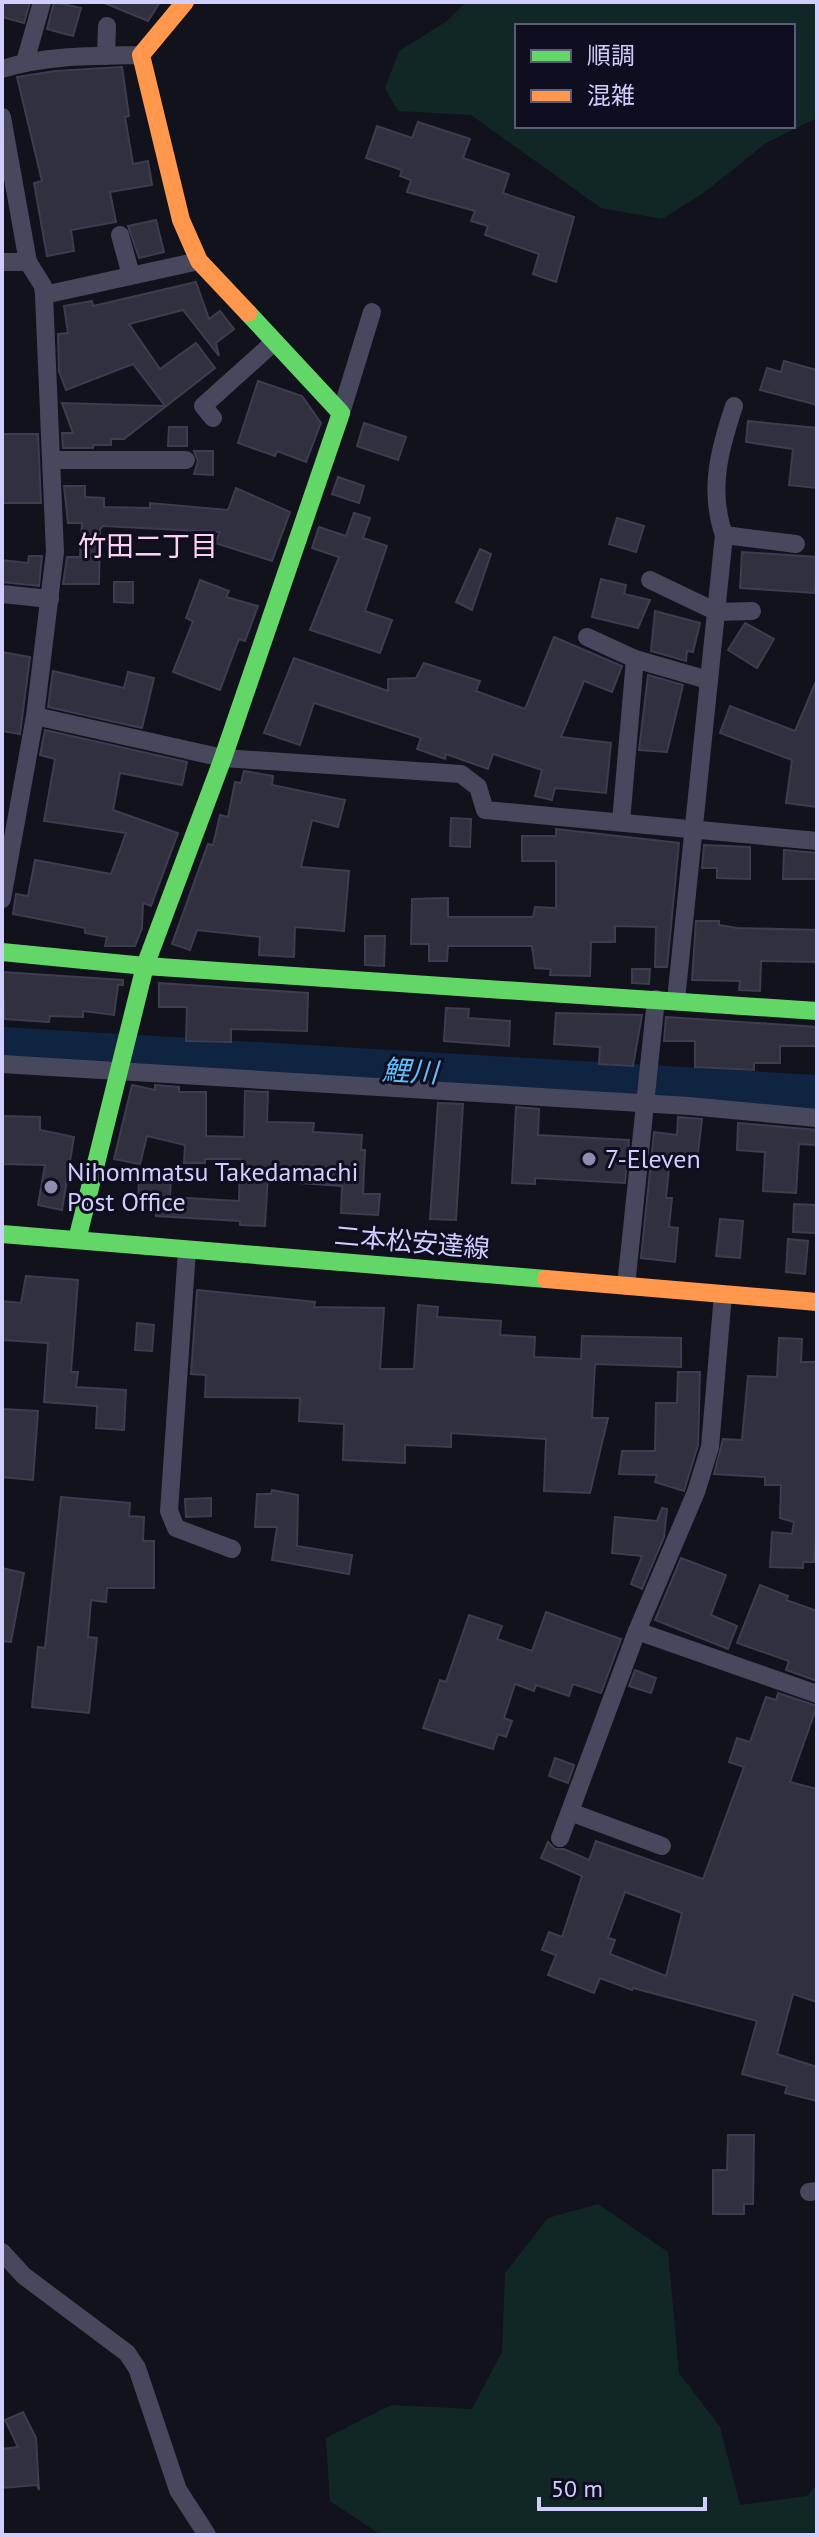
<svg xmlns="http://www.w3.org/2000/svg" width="819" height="2537" font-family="'PT Sans','Noto Sans JP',sans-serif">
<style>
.green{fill:#112726;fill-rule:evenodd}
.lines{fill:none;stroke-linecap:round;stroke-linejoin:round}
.river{stroke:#0e2440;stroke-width:40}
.building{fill:#30303e;stroke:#3e3c50;stroke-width:2;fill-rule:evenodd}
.street{stroke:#47485d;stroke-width:18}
.fast{stroke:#63d668;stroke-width:18}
.slow{stroke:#ff974d;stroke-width:18}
.poi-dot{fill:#8e8caf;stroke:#0f0e20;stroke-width:3}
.labels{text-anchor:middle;stroke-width:6;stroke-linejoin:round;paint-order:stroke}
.poi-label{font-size:26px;fill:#d0cefe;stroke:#0f0e20;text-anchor:start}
.street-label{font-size:26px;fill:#d0cefe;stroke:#0f0e20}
.neighbourhood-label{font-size:28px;fill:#fed0f1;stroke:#0f0e20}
.water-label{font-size:28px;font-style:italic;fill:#5fbefa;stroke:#0f0e20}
</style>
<rect width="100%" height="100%" fill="#12121c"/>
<g class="green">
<path d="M 466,2 L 817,2 L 817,118 L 766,143 L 705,192 L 662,219 L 601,208 L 471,115 L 398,111 L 385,88 L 399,51 L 447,21 ZM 517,26 L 793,26 L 793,126 L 517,126 Z"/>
<polygon points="598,2204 668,2252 679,2373 720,2427 740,2505 807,2496 817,2484 817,2535 381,2535 330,2501 326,2438 391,2405 472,2409 502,2352 505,2273 548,2218"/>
</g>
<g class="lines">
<polyline class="river" points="2,1047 817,1095"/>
</g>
<g class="building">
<polygon points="2,2 30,2 24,23 2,17"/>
<polygon points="54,2 81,8 73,36 47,29"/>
<polygon points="102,2 160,2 148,21"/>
<polygon points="122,67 129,116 125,117 133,164 148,161 152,185 110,192 116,222 71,230 74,251 47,256 34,183 42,181 17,77 55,71"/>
<polygon points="418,122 470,139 463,158 509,174 503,193 574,217 556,282 533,274 539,254 485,235 488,226 471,221 475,211 407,192 411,180 400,176 402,170 366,158 377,126 412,138"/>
<polygon points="156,220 164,252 139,258 128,226"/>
<polygon points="196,282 209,319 220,311 234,329 216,343 219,356 183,310 129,324 160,369 196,343 215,368 124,439 111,439 111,445 93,445 93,448 63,448 62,433 73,433 62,403 165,406 133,364 66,390 59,371 58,334 68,333 64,306 92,301 93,306"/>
<polygon points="784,361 817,370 817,405 760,390 767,368 781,372"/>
<polygon points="258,381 302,396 321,423 306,462 277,451 275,456 238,443"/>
<polygon points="748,421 817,428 817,488 789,485 793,449 746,442"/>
<polygon points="364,423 406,437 398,460 357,446"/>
<polygon points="169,427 187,427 187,446 168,446"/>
<polygon points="2,434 38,434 41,503 2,503"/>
<polygon points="194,451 213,451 213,475 194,474 198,461"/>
<polygon points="338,477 364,486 359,503 332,494"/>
<polygon points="64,486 85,486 85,497 104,498 104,507 150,508 150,503 228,510 236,488 290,512 272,561 215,543 220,532 103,526 100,529 99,584 63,584 67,557 80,557 82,523 68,523"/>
<polygon points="354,513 370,518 363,538 387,546 365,611 392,620 380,653 310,630 339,557 312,548 319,527 346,536"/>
<polygon points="617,518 644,526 636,552 609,544"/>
<polygon points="480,549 491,554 472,610 456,602"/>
<polygon points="742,552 817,557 815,593 740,588"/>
<polygon points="29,556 42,556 39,586 2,582 2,560 28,563"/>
<polygon points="601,579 626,585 624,594 650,600 638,628 592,617"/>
<polygon points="200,580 229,591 226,597 258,606 245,641 239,639 220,690 173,672 193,621 186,618"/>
<polygon points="114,582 133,582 133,603 114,602"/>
<polygon points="655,611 700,623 693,652 687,651 686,661 651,651"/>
<polygon points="745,623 774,639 757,668 728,650"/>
<polygon points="554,637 622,666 612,692 584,681 561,737 611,743 606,793 555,788 552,800 535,796 542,770 493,754 488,769 446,754 445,759 417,749 421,738 314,703 300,745 264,733 294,658 388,691 388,679 416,678 424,663 480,681 476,691 525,709"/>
<polygon points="2,652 30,657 20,734 2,731"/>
<polygon points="53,671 124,688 128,672 154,678 142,728 48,707"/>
<polygon points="648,675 683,685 667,752 639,750"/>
<polygon points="817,679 817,807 786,803 792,760 720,733 730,706 795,731"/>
<polygon points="45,730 187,762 182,785 120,773 113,810 178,833 151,906 143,903 142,928 135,946 105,946 107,937 85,933 85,928 13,914 16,894 28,896 35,860 111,874 126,833 44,821 55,759 40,755"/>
<polygon points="244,771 273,776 272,785 345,800 338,827 312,820 301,867 349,871 344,931 295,927 294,957 259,955 260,937 197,930 190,950 172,944 208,844 213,845 220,815 228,817 235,782 241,783"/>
<polygon points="451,818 471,819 470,847 450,846"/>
<polygon points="556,829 679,843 667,967 655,967 656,927 615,926 615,942 591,942 590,976 550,975 551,969 535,968 532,946 448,946 447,961 429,961 429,944 411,944 412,899 448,898 448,917 533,917 535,907 556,908 556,861 522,861 522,836 556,836"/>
<polygon points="704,845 750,847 750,879 717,878 717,868 702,868"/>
<polygon points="784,850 817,853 817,879 783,879"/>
<polygon points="696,921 719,921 719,925 737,928 817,930 817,962 761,961 760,991 739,990 740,981 692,980"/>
<polygon points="365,936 385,936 384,966 365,965"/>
<polygon points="632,969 650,969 649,984 632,983"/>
<polygon points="2,972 123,980 123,985 118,985 114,1015 83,1011 83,1017 50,1016 49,1022 5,1019"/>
<polygon points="159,983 308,993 307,1031 231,1029 231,1042 186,1041 187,1007 159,1007"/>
<polygon points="446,1008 469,1009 468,1018 510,1021 509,1046 444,1041"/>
<polygon points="556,1013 642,1015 633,1066 599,1064 600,1047 554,1044"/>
<polygon points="666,1017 817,1027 817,1046 780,1046 780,1063 754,1063 754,1070 695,1067 695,1041 664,1041"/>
<polygon points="132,1085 155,1090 155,1085 179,1087 179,1092 206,1092 206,1136 244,1137 245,1091 268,1092 267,1122 314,1123 313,1132 362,1135 361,1150 365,1150 363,1194 380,1194 378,1215 341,1213 342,1186 300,1183 301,1174 268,1173 265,1226 240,1225 240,1221 156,1216 156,1208 138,1208 139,1176 171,1177 170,1197 239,1201 240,1159 205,1159 205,1163 184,1163 185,1145 147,1136 140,1164 114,1159"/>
<polygon points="438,1103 463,1104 456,1220 430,1219"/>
<polygon points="516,1107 539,1109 538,1135 629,1140 625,1183 535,1178 535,1184 512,1183"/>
<polygon points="2,1116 40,1117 40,1130 74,1137 62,1210 38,1205 45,1165 2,1164"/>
<polygon points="678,1117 702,1119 697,1161 670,1159 666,1198 672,1198 669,1227 678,1228 675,1262 641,1258 654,1132 677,1135"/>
<polygon points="738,1123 817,1130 817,1145 799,1144 796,1193 763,1191 765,1152 737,1150"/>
<polygon points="794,1204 817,1205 816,1233 793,1232"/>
<polygon points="720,1219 743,1221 740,1258 716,1256"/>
<polygon points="788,1239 808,1241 805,1274 786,1272"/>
<polygon points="26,1276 78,1280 71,1372 78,1372 76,1387 126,1390 124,1430 96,1428 97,1406 44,1402 48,1343 2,1340 2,1301 21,1303"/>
<polygon points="197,1290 315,1302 314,1307 384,1308 380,1369 414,1369 418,1305 438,1307 437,1317 501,1321 500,1335 535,1337 534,1357 581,1359 582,1336 681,1338 681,1367 595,1364 592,1418 608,1418 590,1493 544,1491 546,1439 451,1433 451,1447 405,1445 405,1463 343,1460 344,1424 299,1421 300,1398 205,1397 206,1375 191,1374"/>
<polygon points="137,1323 154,1325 152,1351 135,1350"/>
<polygon points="779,1338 802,1339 801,1362 817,1362 817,1529 814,1562 803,1562 803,1568 770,1567 772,1532 792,1534 794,1522 780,1518 781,1485 765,1485 765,1477 714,1474 723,1439 742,1440 748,1376 777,1377"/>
<polygon points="678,1372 700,1372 698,1445 684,1491 655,1482 657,1475 619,1474 622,1451 655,1451 656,1403 677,1403"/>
<polygon points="2,1409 38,1411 33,1480 2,1477"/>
<polygon points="272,1490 298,1495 297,1546 352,1555 349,1574 272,1560 277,1527 255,1527 257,1494 271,1494"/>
<polygon points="61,1497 130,1503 129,1516 144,1517 143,1541 154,1541 154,1588 107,1588 106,1602 91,1600 88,1637 97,1638 89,1713 32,1707 38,1647 45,1648"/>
<polygon points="211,1498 211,1516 186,1517 185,1499"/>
<polygon points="662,1508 667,1509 664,1537 642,1589 631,1584 642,1556 612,1553 615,1517 657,1521"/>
<polygon points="681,1558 726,1575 711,1615 737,1626 728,1649 655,1620"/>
<polygon points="2,1568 24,1573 11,1642 2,1641"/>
<polygon points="760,1585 788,1596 786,1600 817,1611 817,1681 786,1670 789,1661 737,1643"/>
<polygon points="546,1612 621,1639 601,1693 573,1684 569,1696 536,1685 534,1691 515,1684 504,1718 512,1721 506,1737 498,1734 493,1749 423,1728 440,1680 446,1682 469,1615 502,1626 497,1639 532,1651"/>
<polygon points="635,1670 656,1678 651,1693 629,1686"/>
<path d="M 778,1693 L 817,1706 L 790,1782 L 817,1789 L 817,2002 L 793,1994 L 777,2054 L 817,2067 L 817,2101 L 785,2093 L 787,2086 L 742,2074 L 757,2021 L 633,1988 L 632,1990 L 600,1978 L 594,1993 L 548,1975 L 556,1955 L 542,1950 L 549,1932 L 562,1937 L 582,1876 L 541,1858 L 548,1842 L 555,1849 L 564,1849 L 589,1860 L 596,1841 L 703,1879 L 744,1767 L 729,1762 L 737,1738 L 750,1742 L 766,1697 L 776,1700 ZM 625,1892 L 682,1913 L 666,1976 L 610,1954 L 615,1940 L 608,1938 Z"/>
<polygon points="555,1758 574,1765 568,1783 549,1776"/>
<polygon points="728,2135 754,2135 753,2204 744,2204 744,2214 713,2214 713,2170 727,2170"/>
<polygon points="23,2412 36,2438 39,2490 37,2485 2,2488 2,2449 18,2447 5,2420"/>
</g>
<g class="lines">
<g class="street">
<polyline points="106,56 107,26"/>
<polyline points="25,62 42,2"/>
<path d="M 2,69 C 47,55 94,56 141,55"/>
<polyline points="2,117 28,262 2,262"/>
<polyline points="120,235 131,275"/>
<polyline points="28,262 43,286 44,295 199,261"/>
<polyline points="341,413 372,312"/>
<polyline points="213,418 203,406 273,343"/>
<polyline points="53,460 186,460"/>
<polyline points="724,535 796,544"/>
<polyline points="650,580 717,612 752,611"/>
<polyline points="2,594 50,599"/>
<polyline points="587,637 635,659 708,680"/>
<polyline points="35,716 223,758 461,774 478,787 485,810 817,841"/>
<polyline points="621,822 635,659"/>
<polyline points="2,899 35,716 55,552 44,295"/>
<path d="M 676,1000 L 724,535 C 708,490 720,448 734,406"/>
<polyline points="2,1064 689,1106 817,1118"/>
<polyline points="187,1250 169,1511 176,1528 232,1549"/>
<polyline points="626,1286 656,999"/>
<polyline points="637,1631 817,1694"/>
<polyline points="570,1812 662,1846"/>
<polyline points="560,1838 637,1631 696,1492 710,1447 723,1294"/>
<polyline points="809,2192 817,2191"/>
<polyline points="2,2252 24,2276 127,2353 137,2368 178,2490 207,2535"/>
</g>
<g class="fast">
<polyline points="2,952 145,966 817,1011"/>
<polyline points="2,1234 546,1279"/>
<polyline points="77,1240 145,966 223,758 341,413 248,313"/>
</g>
<g class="slow">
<polyline points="185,2 141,55 181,220 199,261 248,313"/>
<polyline points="546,1279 817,1302"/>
</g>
</g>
<g class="poi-dot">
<circle cx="589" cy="1159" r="8"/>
<circle cx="51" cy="1187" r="8"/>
</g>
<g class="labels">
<g class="poi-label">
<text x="605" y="1168">7-Eleven</text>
<text x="67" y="1181">Nihommatsu Takedamachi<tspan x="67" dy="30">Post Office</tspan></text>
</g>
<g class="street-label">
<text transform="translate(412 1242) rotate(5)" y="9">二本松安達線</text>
</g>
<g class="neighbourhood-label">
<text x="148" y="556">竹田二丁目</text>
</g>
<g class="water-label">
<text transform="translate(410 1071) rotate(3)" y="10">鯉川</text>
</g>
</g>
<rect width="819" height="2537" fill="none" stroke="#d0cefe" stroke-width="8"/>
<rect x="515" y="24" width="280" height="104" fill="#0f0e20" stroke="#5c5b79" stroke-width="2"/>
<rect x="531" y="50" width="40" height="12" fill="#63d668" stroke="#5c5b79" stroke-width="2"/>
<text x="587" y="64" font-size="24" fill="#d0cefe">順調</text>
<rect x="531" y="90" width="40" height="12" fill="#ff974d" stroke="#5c5b79" stroke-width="2"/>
<text x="587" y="104" font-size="24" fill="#d0cefe">混雑</text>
<path d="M539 2497v12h166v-12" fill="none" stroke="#d0cefe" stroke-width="4"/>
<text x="551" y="2497" font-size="24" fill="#d0cefe" stroke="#0f0e20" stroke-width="6" paint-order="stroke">50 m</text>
</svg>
